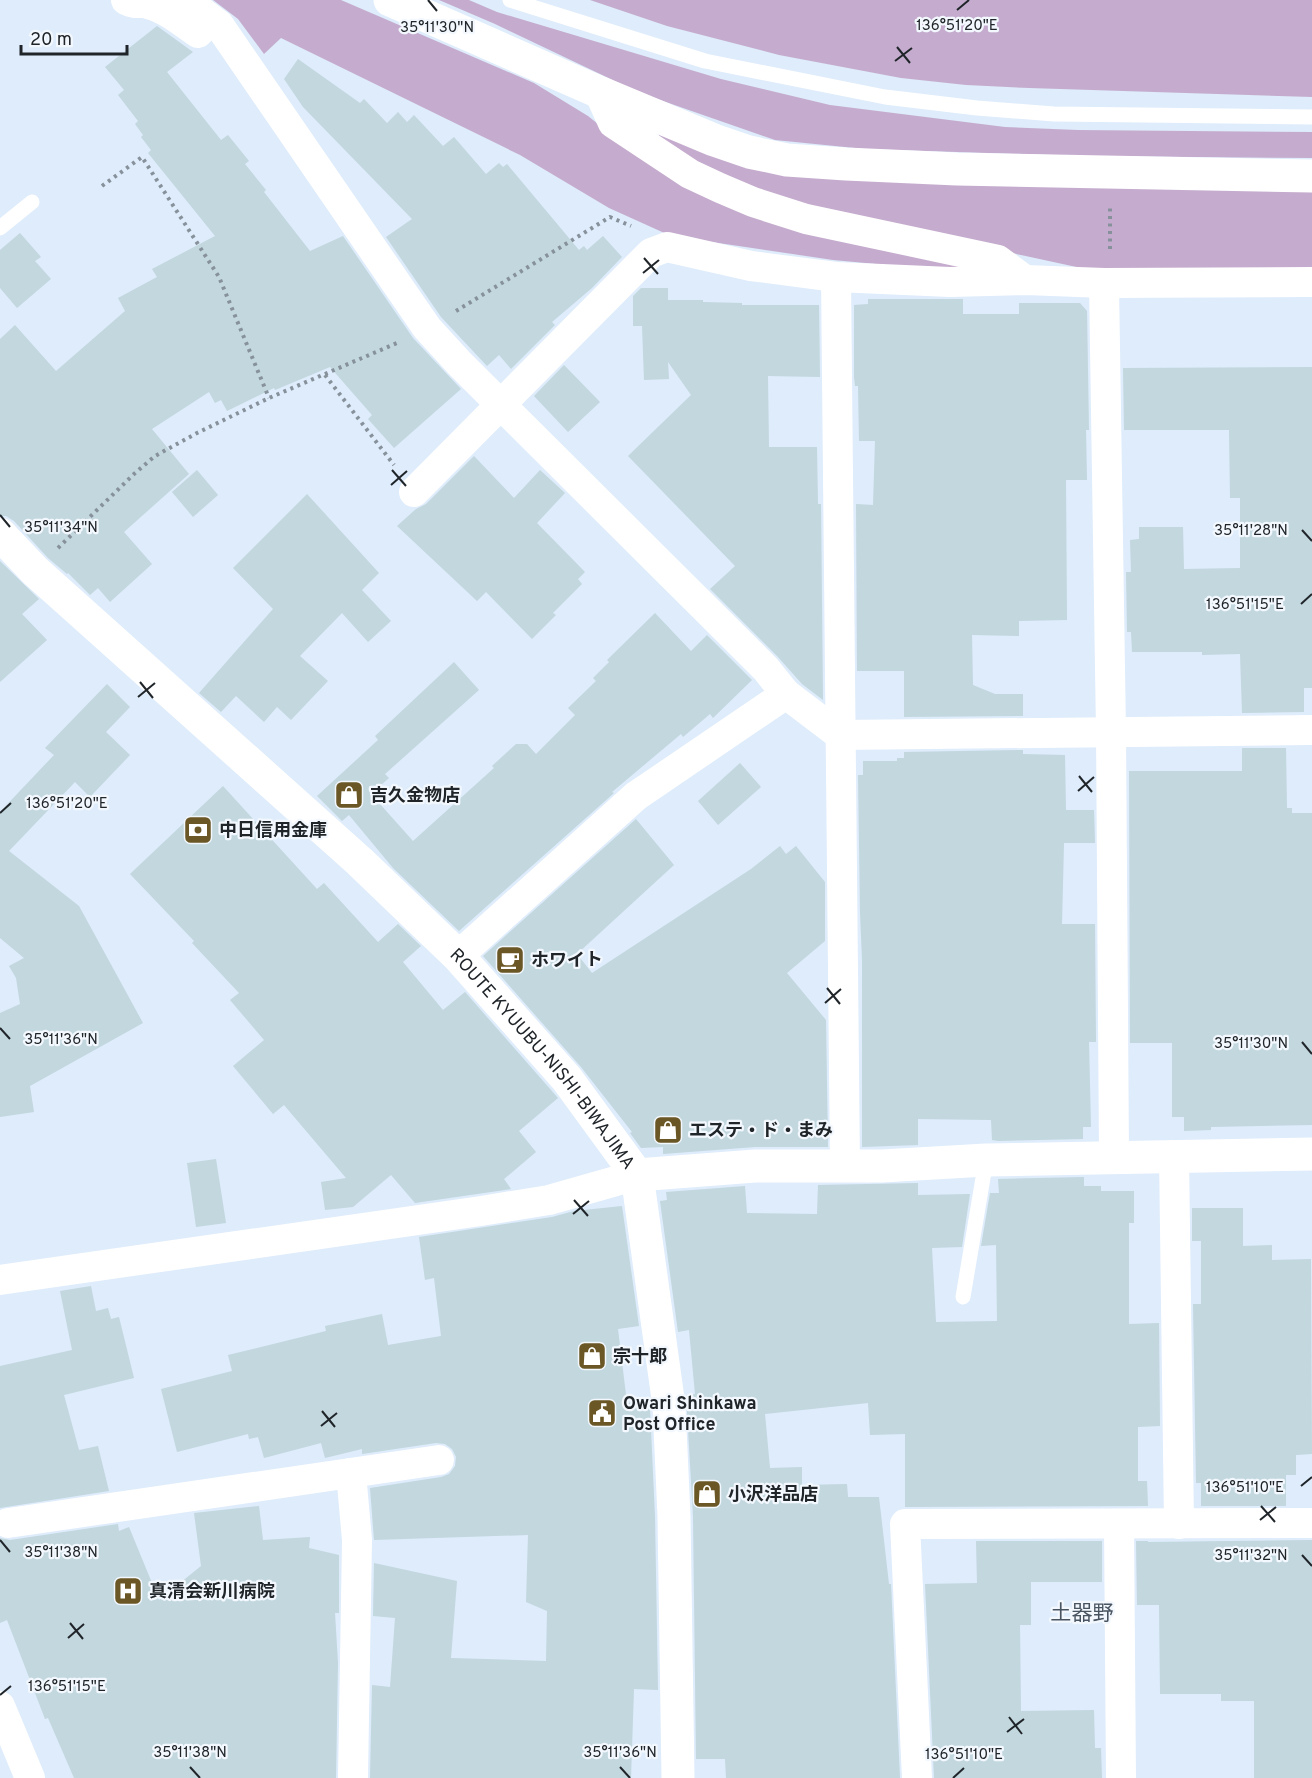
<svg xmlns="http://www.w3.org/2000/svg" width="1312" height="1778" font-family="Overpass,'Noto Sans JP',sans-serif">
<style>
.green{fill:#c5acce}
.building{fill:#c2d7de}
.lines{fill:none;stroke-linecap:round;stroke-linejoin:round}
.path{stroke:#87919b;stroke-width:4;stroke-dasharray:3 4.5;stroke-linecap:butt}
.service{stroke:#fff;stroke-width:15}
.minor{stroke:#fff;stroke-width:30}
.tertiary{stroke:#fff;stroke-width:33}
.secondary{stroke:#fff;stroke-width:33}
.ticks{fill:none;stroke:#20252a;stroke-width:2}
.labels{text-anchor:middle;stroke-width:4.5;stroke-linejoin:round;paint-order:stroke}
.poi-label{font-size:18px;font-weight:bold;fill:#20252a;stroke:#f3f8fe;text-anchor:start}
.street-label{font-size:18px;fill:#20252a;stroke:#f3f8fe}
.quarter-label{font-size:21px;fill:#495461;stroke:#f3f8fe}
.ticks-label{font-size:15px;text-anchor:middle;fill:#20252a;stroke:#f3f8fe;stroke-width:4.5;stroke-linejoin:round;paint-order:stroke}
</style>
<rect width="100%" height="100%" fill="#deecfb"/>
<g class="green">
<polygon points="213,0 341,0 534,83 588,116 639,157 990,268 952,271 833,260 671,236 609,208 520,155 281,38 264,54 238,19"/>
<polygon points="439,0 469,0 497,12 721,79 830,105 1005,127 1078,130 1312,132 1312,158 1083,156 865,149 775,140 640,93 495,24"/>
<polygon points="590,0 1312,0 1312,97 1029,88 966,85 901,78 779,55 667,26"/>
<polygon points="659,135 1312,190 1312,271 1123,271 1081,268 795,206 737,185 658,141"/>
</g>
<g class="building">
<polygon points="157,26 193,52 167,72 221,140 228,135 249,161 245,164 266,190 264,192 310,251 343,236 413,338 461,389 394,448 368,419 372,415 330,367 275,390 274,388 227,411 221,400 215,403 209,392 152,429 189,474 124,532 152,564 110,602 98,588 90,595 68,573 67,574 48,558 14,521 6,516 0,516 0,339 15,325 56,371 125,311 118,298 157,277 152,269 215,236 148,153 151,150 141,137 143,135 135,124 138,121 118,95 124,90 105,67"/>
<polygon points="298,59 360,103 364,99 387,123 398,112 407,122 414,115 443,146 454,137 486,174 499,163 503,167 507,164 579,250 584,246 587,250 603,236 622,257 592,288 552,322 555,325 511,369 499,355 487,366 441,317 386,237 412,219 303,107 284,79"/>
<polygon points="20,233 41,257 35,261 51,279 17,308 0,288 0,250"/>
<polygon points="641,288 668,288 668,300 703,300 703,302 742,303 742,305 819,305 820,377 768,376 769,447 817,447 818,504 821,504 823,700 802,684 778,657 710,589 735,566 628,456 691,395 668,362 669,379 644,380 642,326 633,326 633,296"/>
<polygon points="868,299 963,299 963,314 1019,314 1019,303 1080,303 1087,311 1089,430 1086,430 1087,480 1066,480 1067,620 1019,621 1019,636 972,635 973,685 995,694 1023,694 1023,716 904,717 904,671 857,671 856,504 873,505 875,441 859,441 858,386 855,386 854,377 854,305 868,304"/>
<polygon points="564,365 600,402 568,432 534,396"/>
<polygon points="1312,367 1312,688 1304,688 1304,712 1242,713 1240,654 1202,655 1202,652 1132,652 1131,632 1127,632 1126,572 1131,572 1130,540 1139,539 1139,527 1183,527 1184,569 1240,568 1240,498 1230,498 1229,430 1124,430 1123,368"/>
<polygon points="474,456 514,498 540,470 565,493 537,523 585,572 578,579 582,584 553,613 556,615 532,639 486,592 477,601 397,526 416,509 426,504"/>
<polygon points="197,470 218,495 193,517 172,492"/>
<polygon points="307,494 379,573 362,590 391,621 368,642 342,613 300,656 328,681 291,720 277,707 264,722 236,696 221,712 199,693 273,609 233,568"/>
<polygon points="0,561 39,599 22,614 47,640 0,682"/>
<polygon points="655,613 691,651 707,635 752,680 713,718 710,714 683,737 681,734 612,792 614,793 459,931 393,868 349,815 342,821 317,796 378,740 375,736 454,662 479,690 385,774 389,778 371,794 413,841 494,768 492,766 516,744 527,744 536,754 575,715 568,708 596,681 593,678 609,662 607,660"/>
<polygon points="107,684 130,707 106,732 130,755 90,797 75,782 9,851 79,906 143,1023 30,1086 34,1112 0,1117 0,1013 20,1004 16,978 9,966 24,958 0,938 0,812 54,755 45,748"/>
<polygon points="1242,748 1286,748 1287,808 1292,808 1292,813 1312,813 1312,1125 1211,1127 1211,1130 1184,1131 1184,1117 1172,1117 1172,1043 1130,1043 1129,771 1242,771"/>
<polygon points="1023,750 1023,754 1065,755 1066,810 1094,810 1095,843 1064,843 1062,924 1095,924 1096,1042 1089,1042 1091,1127 1083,1127 1083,1139 998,1141 992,1140 991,1120 918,1119 918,1145 862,1147 862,960 860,912 858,775 863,775 863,761 897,761 897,758 904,758 904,752"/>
<polygon points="740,763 761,787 718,825 698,801"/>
<polygon points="223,786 317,889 324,883 378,942 398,924 421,946 403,962 443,1010 465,992 558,1098 519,1131 536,1152 504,1179 511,1189 415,1203 391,1175 353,1207 325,1210 321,1182 346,1178 284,1105 273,1114 233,1066 264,1040 230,1000 239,993 192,943 194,941 130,874"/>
<polygon points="636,819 674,865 577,954 592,973 751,869 780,846 786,854 796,846 825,882 825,941 787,973 826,1020 828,1147 755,1147 663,1154 663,1147 641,1148 630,1133 632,1132 581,1067 483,956"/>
<polygon points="216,1159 226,1223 196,1227 187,1163"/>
<polygon points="1084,1177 1084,1186 1101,1186 1101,1191 1134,1191 1134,1223 1129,1223 1129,1324 1159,1323 1160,1426 1138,1427 1138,1481 1147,1481 1148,1506 905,1507 905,1434 870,1435 868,1403 765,1414 770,1468 802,1467 802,1485 847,1484 848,1497 879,1497 889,1584 891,1584 900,1778 726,1778 725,1759 696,1759 693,1516 686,1395 695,1394 689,1330 678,1332 660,1201 667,1200 666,1192 745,1186 747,1213 817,1214 818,1185 918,1183 918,1195 970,1194 962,1247 932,1248 936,1322 997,1321 996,1245 981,1246 990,1193 999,1193 998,1179"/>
<polygon points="622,1206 639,1326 618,1329 627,1403 649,1400 650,1408 655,1517 658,1690 634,1689 631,1778 370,1778 372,1685 390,1687 395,1618 373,1616 374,1563 457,1581 451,1658 546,1661 547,1611 526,1602 528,1535 374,1540 370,1488 441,1477 449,1474 455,1466 456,1457 452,1449 445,1444 436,1443 362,1454 362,1449 325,1458 321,1443 264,1458 258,1437 249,1439 248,1434 177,1452 161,1389 232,1371 228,1355 326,1331 325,1326 382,1314 388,1345 441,1336 434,1278 425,1280 419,1237 552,1217 574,1211"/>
<polygon points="1192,1208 1243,1208 1243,1246 1272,1245 1272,1260 1311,1259 1312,1454 1296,1455 1296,1475 1286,1475 1286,1506 1201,1506 1201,1483 1196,1483 1193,1304 1201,1304 1201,1241 1192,1241"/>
<polygon points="91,1286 96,1311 108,1308 111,1319 119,1317 134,1378 64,1395 79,1450 98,1446 109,1491 0,1508 0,1366 72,1350 60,1291"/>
<polygon points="259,1506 263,1540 310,1537 309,1548 339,1555 339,1613 335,1613 338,1663 336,1778 74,1778 48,1718 45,1719 7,1620 0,1623 0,1538 10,1540 118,1524 119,1531 129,1527 159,1600 201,1566 194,1513"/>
<polygon points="1312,1540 1312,1778 1254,1778 1254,1701 1221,1701 1221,1694 1160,1694 1159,1605 1137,1605 1136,1541 1148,1541 1148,1542"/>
<polygon points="976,1541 1102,1541 1102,1582 1031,1582 1031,1625 1020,1625 1021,1711 1094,1710 1095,1748 1101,1748 1102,1778 934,1778 925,1584 977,1583"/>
</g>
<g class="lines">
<g class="path">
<polyline points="102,186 142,157 219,277 269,398"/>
<polyline points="1110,249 1110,206"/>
<polyline points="456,311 610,217 631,226"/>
<polyline points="325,375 394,465"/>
<polyline points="58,548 134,474 155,456 197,433 269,398 397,343"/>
</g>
<g class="service">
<polyline points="510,0 705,61 885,97 977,108 1054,114 1312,117"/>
<polyline points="0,228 32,202"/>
<polyline points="963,1297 986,1160"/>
</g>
<g class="minor">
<path d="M 126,0 C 138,6 139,1 148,4 C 166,8 183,23 198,33 L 206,25"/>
<polyline points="186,0 219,25 427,328 459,363 766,669 786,694 840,735 1312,730"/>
<polyline points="599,92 613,123 690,174 720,188 753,202 806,219 998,260 1025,280"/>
<polyline points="836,277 845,1167"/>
<polyline points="1104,283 1111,732 1114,1156"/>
<polyline points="414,492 651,253 667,247 751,266 836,277 950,282 1025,280 1104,283 1312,282"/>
<polyline points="458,956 636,796 786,694"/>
<polyline points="1174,1155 1179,1524"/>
<polyline points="0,1280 481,1211 549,1200 637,1175"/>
<polyline points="351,1473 357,1540 353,1778"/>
<polyline points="8,1523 439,1460"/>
<polyline points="1119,1524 1121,1778"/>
<polyline points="0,1706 30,1778"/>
<polyline points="917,1778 905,1524 1312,1523"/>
</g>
<g class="tertiary">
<polyline points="390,0 599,92 714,140 749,152 787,160 846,164 957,169 1312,176"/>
<polyline points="637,1175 755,1166 882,1166 986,1160 1312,1154"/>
</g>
<path class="secondary" id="s1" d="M 0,534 L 35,571 L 359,861 L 458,956 L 567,1079 L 637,1175 L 669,1406 L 674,1516 L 678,1778"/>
</g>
<path class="ticks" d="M 428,0 L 437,11M 957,10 L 969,0M 897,47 L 910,63M 895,61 L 912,48M 644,258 L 658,274M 643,273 L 659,260M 392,470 L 406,486M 391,485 L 407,471M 0,515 L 10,527M 1302,530 L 1312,541M 1301,604 L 1312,594M 140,682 L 153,698M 138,697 L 155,683M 1079,776 L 1092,792M 1078,791 L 1094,777M 0,813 L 11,803M 827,988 L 840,1004M 825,1003 L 841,989M 0,1028 L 10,1039M 1302,1042 L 1312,1054M 574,1200 L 588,1216M 573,1214 L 589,1201M 322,1411 L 335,1427M 321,1426 L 337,1413M 1301,1486 L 1312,1477M 1261,1506 L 1275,1522M 1260,1520 L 1276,1507M 0,1540 L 10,1552M 1302,1555 L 1312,1566M 70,1623 L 83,1639M 68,1638 L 84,1624M 0,1695 L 11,1686M 1009,1717 L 1022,1734M 1007,1732 L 1024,1719M 190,1767 L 200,1778M 620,1767 L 630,1778M 953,1778 L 964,1768"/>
<defs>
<g id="shop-square" transform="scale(1.5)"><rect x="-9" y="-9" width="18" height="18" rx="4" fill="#6a5725" stroke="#f3f8fe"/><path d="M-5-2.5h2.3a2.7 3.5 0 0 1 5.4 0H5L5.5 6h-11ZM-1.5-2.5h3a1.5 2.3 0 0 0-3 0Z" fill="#fff"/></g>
<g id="bank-square" transform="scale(1.5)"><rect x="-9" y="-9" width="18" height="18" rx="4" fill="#6a5725" stroke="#f3f8fe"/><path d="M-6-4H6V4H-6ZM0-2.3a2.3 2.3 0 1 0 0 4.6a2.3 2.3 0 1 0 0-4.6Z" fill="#fff"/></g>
<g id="cafe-square" transform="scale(1.5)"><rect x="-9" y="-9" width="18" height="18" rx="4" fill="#6a5725" stroke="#f3f8fe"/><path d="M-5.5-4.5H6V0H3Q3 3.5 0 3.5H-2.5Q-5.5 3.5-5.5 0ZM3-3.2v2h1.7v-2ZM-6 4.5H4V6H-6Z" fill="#fff"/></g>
<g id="civic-square" transform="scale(1.5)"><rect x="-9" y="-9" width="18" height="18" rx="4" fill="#6a5725" stroke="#f3f8fe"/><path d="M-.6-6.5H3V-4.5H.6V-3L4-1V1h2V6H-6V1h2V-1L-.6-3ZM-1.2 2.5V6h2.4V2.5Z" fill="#fff"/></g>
<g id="hospital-square" transform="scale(1.5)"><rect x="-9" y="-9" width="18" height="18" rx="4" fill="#6a5725" stroke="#f3f8fe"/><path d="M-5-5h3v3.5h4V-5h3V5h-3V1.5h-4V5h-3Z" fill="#fff"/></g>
</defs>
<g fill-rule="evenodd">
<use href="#shop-square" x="349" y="795"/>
<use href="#bank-square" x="198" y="830"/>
<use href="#cafe-square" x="510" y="960"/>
<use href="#shop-square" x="668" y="1130"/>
<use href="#shop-square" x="592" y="1356"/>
<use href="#civic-square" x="602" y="1413"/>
<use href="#shop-square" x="707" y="1494"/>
<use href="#hospital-square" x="128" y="1591"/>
</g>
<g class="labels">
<g class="poi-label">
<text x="370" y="801">吉久金物店</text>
<text x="219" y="836">中日信用金庫</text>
<text x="531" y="966">ホワイト</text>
<text x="689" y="1136">エステ・ド・まみ</text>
<text x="613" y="1362">宗十郎</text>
<text x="623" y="1409">Owari Shinkawa<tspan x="623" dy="21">Post Office</tspan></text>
<text x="728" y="1500">小沢洋品店</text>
<text x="149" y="1597">真清会新川病院</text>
</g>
<g class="street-label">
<text dy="6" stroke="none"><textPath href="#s1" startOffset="756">ROUTE KYUUBU-NISHI-BIWAJIMA</textPath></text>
</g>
<g class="quarter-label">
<text x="1082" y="1620">土器野</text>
</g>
</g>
<g class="ticks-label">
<text x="957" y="30">136°51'20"E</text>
<text x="437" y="32">35°11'30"N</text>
<text x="61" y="532">35°11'34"N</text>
<text x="1251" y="535">35°11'28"N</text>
<text x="1245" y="609">136°51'15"E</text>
<text x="67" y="808">136°51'20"E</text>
<text x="61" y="1044">35°11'36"N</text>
<text x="1251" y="1048">35°11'30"N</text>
<text x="1245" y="1492">136°51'10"E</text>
<text x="61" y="1557">35°11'38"N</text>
<text x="1251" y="1560">35°11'32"N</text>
<text x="67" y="1691">136°51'15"E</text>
<text x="190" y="1757">35°11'38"N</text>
<text x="620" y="1757">35°11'36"N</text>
<text x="964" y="1759">136°51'10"E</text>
</g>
<path d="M21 45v9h106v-9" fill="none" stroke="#20252a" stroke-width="3"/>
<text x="30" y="45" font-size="18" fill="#20252a" stroke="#f3f8fe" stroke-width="4.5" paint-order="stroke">20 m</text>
</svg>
